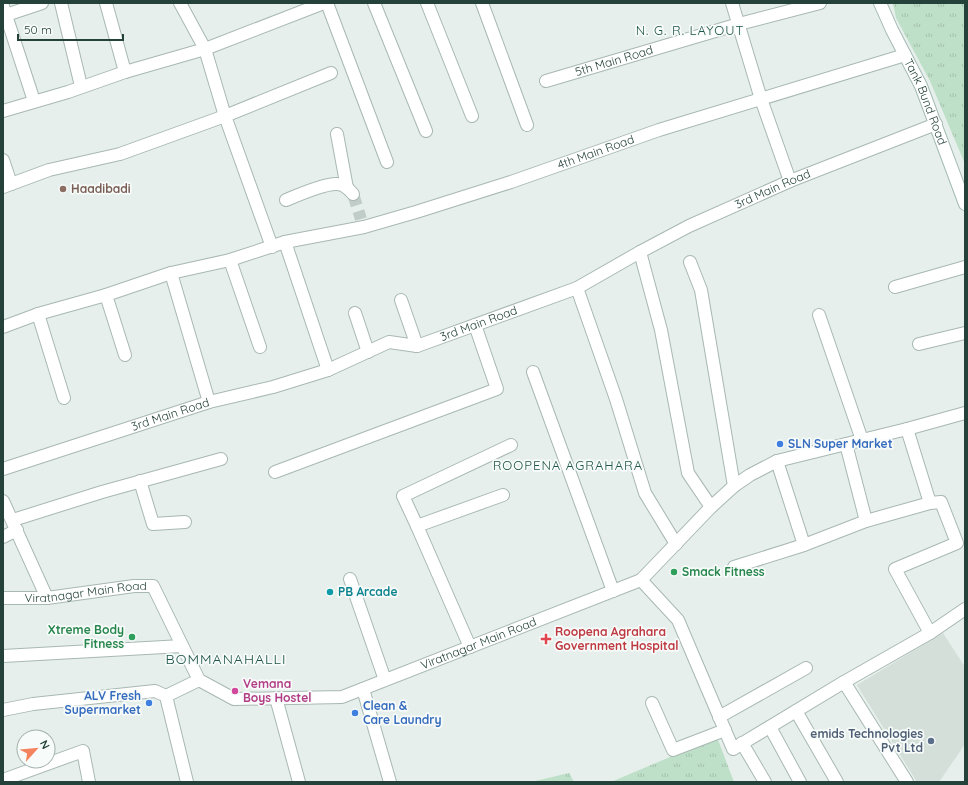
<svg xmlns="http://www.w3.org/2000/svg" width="968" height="785" font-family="Quicksand,sans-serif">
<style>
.built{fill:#d4dfda}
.grass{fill:url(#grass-tufts)}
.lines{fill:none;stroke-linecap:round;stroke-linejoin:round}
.street-tunnel{stroke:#bfccc8;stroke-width:12;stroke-dasharray:12 6;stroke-linecap:butt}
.street-casing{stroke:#a8b8b2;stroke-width:14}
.secondary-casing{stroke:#a4bbb3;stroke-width:14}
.street{stroke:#fff;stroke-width:12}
.secondary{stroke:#fff;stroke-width:12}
.education-dot{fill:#8d6e63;stroke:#f7fbf9;stroke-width:1.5}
.shop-dot{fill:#3f7fe0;stroke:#f7fbf9;stroke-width:1.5}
.leisure-dot{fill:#2e9e5b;stroke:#f7fbf9;stroke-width:1.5}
.culture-dot{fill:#0f9aa8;stroke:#f7fbf9;stroke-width:1.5}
.health-dot{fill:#e0444e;stroke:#f7fbf9;stroke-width:1.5}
.hotel-dot{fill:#d1479c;stroke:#f7fbf9;stroke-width:1.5}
.service-dot{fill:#5c6f8a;stroke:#f7fbf9;stroke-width:1.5}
.labels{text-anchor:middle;stroke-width:3.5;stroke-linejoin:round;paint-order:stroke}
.street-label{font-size:12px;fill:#24423a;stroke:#f7fbf9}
.education-label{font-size:12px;font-weight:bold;fill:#785e54;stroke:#f7fbf9;text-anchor:start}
.shop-label{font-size:12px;font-weight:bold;fill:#366cbe;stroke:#f7fbf9;text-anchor:start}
.leisure-label{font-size:12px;font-weight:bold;fill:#27864d;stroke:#f7fbf9;text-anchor:start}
.culture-label{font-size:12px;font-weight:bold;fill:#0d838f;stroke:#f7fbf9;text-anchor:start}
.health-label{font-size:12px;font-weight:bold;fill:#be3a42;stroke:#f7fbf9;text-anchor:start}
.hotel-label{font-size:12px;font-weight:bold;fill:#b23c85;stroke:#f7fbf9;text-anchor:start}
.service-label{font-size:12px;font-weight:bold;fill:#4e5e75;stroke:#f7fbf9;text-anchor:end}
.neighbourhood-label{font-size:13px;letter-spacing:1px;fill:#1f5548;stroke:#f7fbf9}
.quarter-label{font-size:14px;letter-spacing:1px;fill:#1f5548;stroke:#f7fbf9}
</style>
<defs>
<pattern id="grass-tufts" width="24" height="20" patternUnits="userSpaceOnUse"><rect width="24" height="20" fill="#bfe0c8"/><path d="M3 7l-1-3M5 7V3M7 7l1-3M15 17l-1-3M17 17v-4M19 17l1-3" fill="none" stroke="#a4c1ad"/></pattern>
</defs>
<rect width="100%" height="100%" fill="#e6efeb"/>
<polygon class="built" points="943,633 965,667 965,744 939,782 917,782 857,685"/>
<g class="grass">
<polygon points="893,3 965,3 965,164 930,81 896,18"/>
<polygon points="717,737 734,782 611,782"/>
<polygon points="569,773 574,782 531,782"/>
</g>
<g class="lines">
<polyline class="street-tunnel" points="353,194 361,219"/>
<g class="street-casing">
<g id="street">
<polyline points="61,3 81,86"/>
<polyline points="106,3 125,72"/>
<polyline points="180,3 205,49 324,3"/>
<polyline points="327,3 387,162"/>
<polyline points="374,3 426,131"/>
<polyline points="427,3 472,116"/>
<polyline points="482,3 527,125"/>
<polyline points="732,3 761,99 790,181"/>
<polyline points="3,6 34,101"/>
<polyline points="6,15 42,3"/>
<path id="s1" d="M 546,81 L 739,24 L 820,3"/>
<polyline points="3,111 68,92 125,72 205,49 225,116 272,247"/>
<polyline points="337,134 347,188"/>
<polyline points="3,160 11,184"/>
<polyline points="3,187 49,170 120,154 225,116 331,73"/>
<path d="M 286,200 C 298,195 325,183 337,184 C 344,184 349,189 353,194"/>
<polyline points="285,242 328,370"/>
<polyline points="640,252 661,330 688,473 711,507"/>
<polyline points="230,260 260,347"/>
<polyline points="690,262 701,290 734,486"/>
<polyline points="171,273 209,402"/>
<polyline points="895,287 965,267"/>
<polyline points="577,288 616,399 645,493 676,544"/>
<polyline points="106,295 125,355"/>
<polyline points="401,300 417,346"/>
<polyline points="355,313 368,352"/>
<polyline points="38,314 64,398"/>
<polyline points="819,315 862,440"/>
<path id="s2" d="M 3,327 L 38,314 L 106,295 L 171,273 L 230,260 L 285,242 L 364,227 L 416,212 L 511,182 L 659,130 L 905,55"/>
<polyline points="919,344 965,333"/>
<polyline points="533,372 613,591"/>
<polyline points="777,461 804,545 866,521 846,444"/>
<path id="s3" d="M 3,469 L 209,402 L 273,387 L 328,370 L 389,342 L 417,346 L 577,288 L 640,252 L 689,226 L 790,181 L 936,124"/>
<polyline points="275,472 497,389 475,325"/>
<polyline points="140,481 153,524 185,522"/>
<polyline points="3,501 47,598"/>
<polyline points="13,520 102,492 221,459"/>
<polyline points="866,521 930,503"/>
<polyline points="417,526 403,496 511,445"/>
<polyline points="3,537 17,530"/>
<polyline points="734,567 804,545"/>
<polyline points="350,579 385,680"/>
<polyline points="641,580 678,620 733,749 844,682 907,782"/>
<path id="s4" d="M 3,598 L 47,598 L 134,586 L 153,586 L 199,680 L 234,699 L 342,697 L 641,580 L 711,507 L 734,486 L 750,475 L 777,461 L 907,429 L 965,413"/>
<polyline points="930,633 965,609"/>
<polyline points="470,647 417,526 503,495"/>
<polyline points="3,656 182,646"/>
<polyline points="844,682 930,633 895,569 957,543 941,502 930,503 907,429"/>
<polyline points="363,689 390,782"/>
<polyline points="166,696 187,782"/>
<polyline points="166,696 199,680"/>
<polyline points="276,698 299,782"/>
<polyline points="652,703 673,750 725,730"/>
<polyline points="3,710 33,704 155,691 166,696"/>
<polyline points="796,711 837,782"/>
<polyline points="719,717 806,668"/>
<polyline points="770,727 800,782"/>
<polyline points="742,743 765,782"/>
<polyline points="3,780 83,751 89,782"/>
</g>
</g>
<g class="secondary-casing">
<g id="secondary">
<path id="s5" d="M 880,3 L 892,30 L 921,86 L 965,204"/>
</g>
</g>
<use href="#street" class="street"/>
<use href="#secondary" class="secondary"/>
</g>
<circle class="education-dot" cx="63" cy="189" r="4"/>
<g class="shop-dot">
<circle cx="780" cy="444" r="4"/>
<circle cx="149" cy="703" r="4"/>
<circle cx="355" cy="713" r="4"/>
</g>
<g class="leisure-dot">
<circle cx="674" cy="572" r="4"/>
<circle cx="132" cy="637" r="4"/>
</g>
<circle class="culture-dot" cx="330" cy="592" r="4"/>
<path class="health-dot" d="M544 633h4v4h4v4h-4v4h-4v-4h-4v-4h4z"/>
<circle class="hotel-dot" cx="235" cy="691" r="4"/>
<circle class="service-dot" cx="931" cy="741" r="4"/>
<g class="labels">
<g class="street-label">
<text dy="4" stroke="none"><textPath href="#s1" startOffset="71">5th Main Road</textPath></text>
<text dy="4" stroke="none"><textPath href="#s5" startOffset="109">Tank Bund Road</textPath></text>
<text dy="4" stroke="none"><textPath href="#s2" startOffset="619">4th Main Road</textPath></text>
<text dy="4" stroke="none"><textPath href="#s3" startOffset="825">3rd Main Road</textPath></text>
<text dy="4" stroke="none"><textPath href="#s3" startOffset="501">3rd Main Road</textPath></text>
<text dy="4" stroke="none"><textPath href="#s3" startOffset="176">3rd Main Road</textPath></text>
<text dy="4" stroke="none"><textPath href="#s4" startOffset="83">Viratnagar Main Road</textPath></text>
<text dy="4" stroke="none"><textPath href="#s4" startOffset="550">Viratnagar Main Road</textPath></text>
</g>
<g class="education-label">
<text x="71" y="193">Haadibadi</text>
</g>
<g class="shop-label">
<text x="788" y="448">SLN Super Market</text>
<text x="141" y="700" text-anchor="end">ALV Fresh<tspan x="141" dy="14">Supermarket</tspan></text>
<text x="363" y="710">Clean &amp;<tspan x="363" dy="14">Care Laundry</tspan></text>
</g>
<g class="leisure-label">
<text x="682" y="576">Smack Fitness</text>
<text x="124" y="634" text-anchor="end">Xtreme Body<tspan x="124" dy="14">Fitness</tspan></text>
</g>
<g class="culture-label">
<text x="338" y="596">PB Arcade</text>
</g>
<g class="health-label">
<text x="555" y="636">Roopena Agrahara<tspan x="555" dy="14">Government Hospital</tspan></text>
</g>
<g class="hotel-label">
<text x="243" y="688">Vemana<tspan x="243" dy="14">Boys Hostel</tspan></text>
</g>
<g class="service-label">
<text x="923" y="738">emids Technologies<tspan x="923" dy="14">Pvt Ltd</tspan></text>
</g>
<g class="neighbourhood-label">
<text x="690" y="35">N. G. R. LAYOUT</text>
<text x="568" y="470">ROOPENA AGRAHARA</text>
</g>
<g class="quarter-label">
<text x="226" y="664">BOMMANAHALLI</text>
</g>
</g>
<rect width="968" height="785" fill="none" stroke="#24423a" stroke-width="8"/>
<g transform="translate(36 749) rotate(63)"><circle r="19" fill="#f7fbf9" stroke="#a3b1ad"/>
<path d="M0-3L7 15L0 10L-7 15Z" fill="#f4845f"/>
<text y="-6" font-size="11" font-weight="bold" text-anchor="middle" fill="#24423a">N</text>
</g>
<path d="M18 34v6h105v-6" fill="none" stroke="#24423a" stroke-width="2"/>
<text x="24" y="34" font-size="12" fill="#24423a" stroke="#f7fbf9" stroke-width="3" paint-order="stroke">50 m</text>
</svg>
